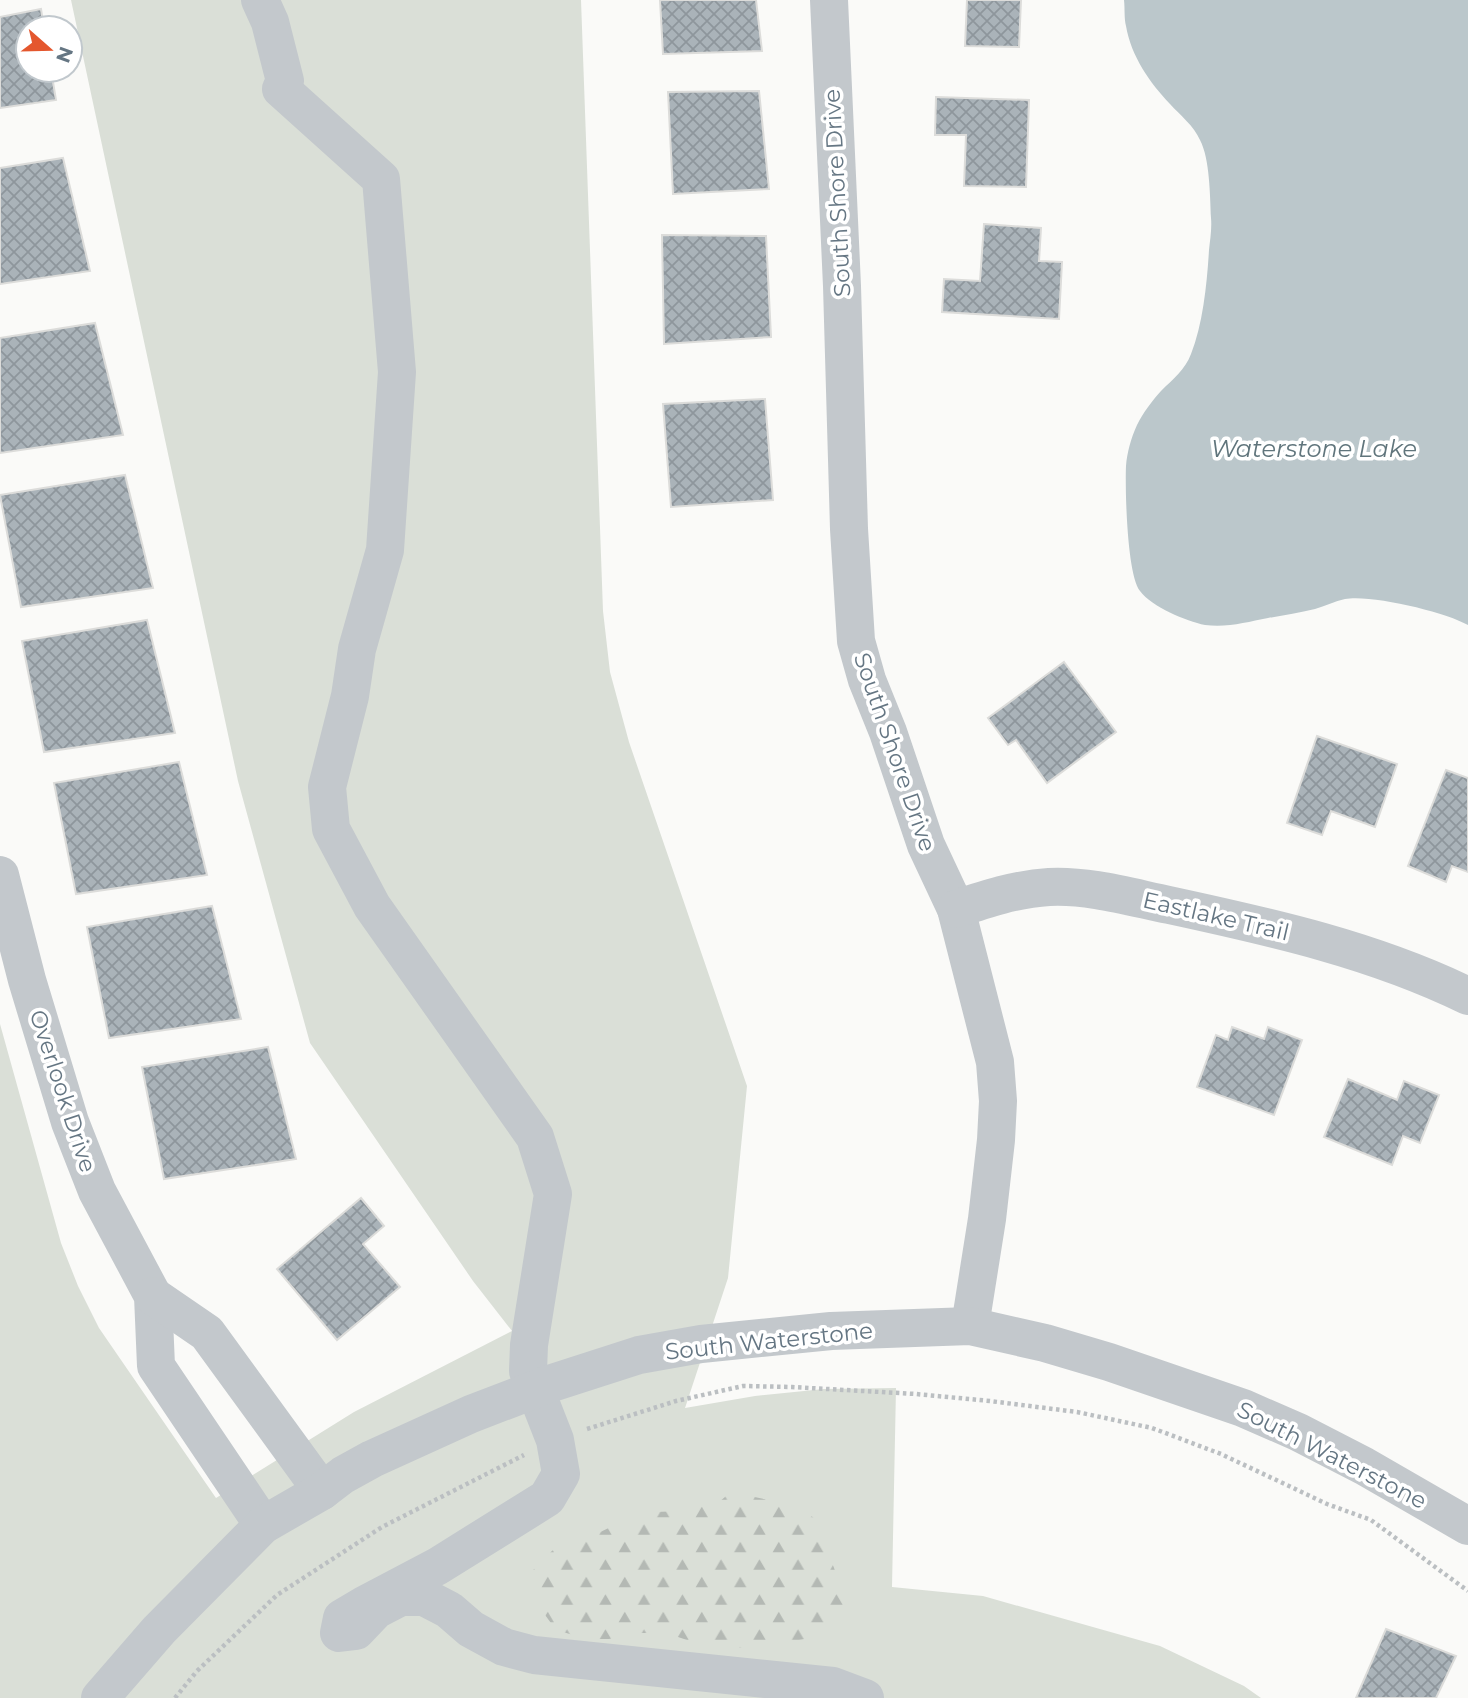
<svg xmlns="http://www.w3.org/2000/svg" width="1468" height="1698" font-family="Montserrat,sans-serif">
<style>
.grass{fill:#dadfd7}
.forest{fill:url(#forest-firs)}
.water{fill:#bbc7cb}
.building{fill:url(#building-cross-hatch);stroke:#dcdcda;stroke-width:2}
.lines{fill:none;stroke-linecap:round;stroke-linejoin:round}
.path{stroke:#bbbfc2;stroke-width:4.5;stroke-dasharray:3.5 3.5;stroke-linecap:butt}
.minor{stroke:#c3c8cc;stroke-width:38}
.labels{text-anchor:middle;stroke-width:7;stroke-linejoin:round;paint-order:stroke}
.street-label{font-size:23px;fill:#657683;stroke:#fff}
.water-label{font-size:24px;font-style:italic;fill:#60757c;stroke:#fff}
</style>
<defs>
<pattern id="forest-firs" width="22" height="20" patternUnits="userSpaceOnUse" patternTransform="scale(1.75)"><rect width="22" height="20" fill="#dadfd7"/><path d="M5 1l3.5 6h-7zM16 11l3.5 6h-7z" fill="#b4b9b4"/></pattern>
<pattern id="building-cross-hatch" width="8" height="8" patternUnits="userSpaceOnUse" patternTransform="scale(1.75)"><rect width="8" height="8" fill="#aab3b9"/><path d="M0 0l8 8M0 8l8-8" fill="none" stroke="#8e969c"/></pattern>
</defs>
<rect width="100%" height="100%" fill="#fafaf8"/>
<polygon class="grass" points="71,0 581,0 603,611 610,672 629,742 747,1086 728,1278 685,1408 755,1396 824,1389 896,1388 892,1587 983,1596 1160,1646 1244,1686 1261,1698 0,1698 0,1024 61,1243 78,1286 99,1328 216,1498 354,1412 512,1331 473,1281 310,1043 238,781"/>
<polygon class="forest" points="731,1492 782,1503 804,1510 815,1519 841,1586 845,1614 816,1637 776,1644 735,1648 690,1641 666,1633 636,1633 609,1639 587,1639 556,1630 540,1608 535,1587 528,1576 543,1559 562,1542 584,1540 625,1520 655,1512 683,1511 719,1502"/>
<path class="water" d="M 1124,0 L 1468,0 L 1468,625 C 1446,612 1370,594 1345,599 C 1335,601 1325,606 1315,609 C 1299,613 1284,615 1268,618 C 1247,622 1227,628 1205,625 C 1186,621 1152,607 1140,591 C 1127,575 1125,490 1126,466 C 1127,453 1131,438 1137,425 C 1143,413 1152,401 1161,391 C 1173,379 1185,370 1191,354 C 1203,324 1207,283 1209,250 C 1210,240 1212,229 1211,218 C 1210,196 1210,159 1200,140 C 1194,126 1180,115 1170,104 C 1150,83 1131,56 1126,26 C 1124,18 1125,9 1124,0 Z"/>
<g class="building">
<polygon points="660,0 756,0 762,51 663,54"/>
<polygon points="967,0 1021,0 1019,47 965,46"/>
<polygon points="41,9 44,28 28,28 28,70 51,70 56,100 0,108 0,17"/>
<polygon points="759,91 769,189 673,194 668,92"/>
<polygon points="936,97 1029,100 1026,187 964,186 966,135 935,135"/>
<polygon points="63,158 90,271 0,284 0,168"/>
<polygon points="984,224 1041,228 1039,261 1062,262 1059,319 942,312 944,279 980,281"/>
<polygon points="662,235 766,236 771,337 664,344"/>
<polygon points="95,323 123,435 0,453 0,338"/>
<polygon points="765,399 773,500 671,507 663,404"/>
<polygon points="125,475 153,588 21,607 0,495"/>
<polygon points="147,620 175,733 44,752 22,641"/>
<polygon points="1064,662 1116,732 1047,783 1016,740 1008,745 988,718"/>
<polygon points="1317,736 1397,764 1375,827 1331,811 1322,835 1287,823"/>
<polygon points="179,762 207,875 76,894 54,783"/>
<polygon points="1446,770 1468,778 1468,872 1452,866 1446,882 1408,866"/>
<polygon points="212,906 241,1019 109,1038 87,927"/>
<polygon points="1232,1027 1264,1039 1268,1027 1302,1040 1274,1115 1197,1087 1216,1035 1228,1040"/>
<polygon points="268,1047 296,1159 164,1179 142,1067"/>
<polygon points="1348,1079 1397,1100 1404,1081 1439,1095 1420,1143 1403,1136 1392,1165 1324,1137"/>
<polygon points="361,1198 384,1226 363,1244 400,1287 337,1340 277,1269"/>
<polygon points="1386,1629 1456,1656 1436,1698 1356,1698"/>
</g>
<g class="lines">
<g class="path">
<polyline points="587,1429 676,1401 743,1386 792,1387 916,1394 990,1401 1077,1412 1152,1428 1221,1454 1327,1504 1371,1520 1468,1591"/>
<polyline points="175,1698 197,1671 277,1595 382,1527 524,1455"/>
</g>
<g class="minor">
<polyline points="260,0 270,22 285,81 281,89 381,179 397,372 385,550 357,649 350,696 327,787 331,829 372,906 535,1137 553,1194 529,1345 528,1371 555,1440 561,1474 547,1498 438,1566 364,1605 342,1618 339,1633 356,1631 376,1610 401,1597 424,1597 449,1610 471,1629 504,1647 534,1655 833,1686 865,1698"/>
<polyline points="829,0 842,286 849,529 856,641 867,680 888,732 926,845 956,909 995,1062 998,1101 996,1140 987,1219 970,1326"/>
<polyline points="0,875 27,980 70,1122 97,1191 153,1296 156,1366 263,1525"/>
<path d="M 956,909 C 986,899 1016,889 1049,887 C 1089,885 1130,897 1169,905 C 1271,927 1374,950 1468,996"/>
<polyline points="153,1296 207,1333 322,1491"/>
<polyline points="100,1698 159,1630 263,1525 322,1491 343,1475 372,1459 471,1414 549,1384 639,1355 701,1344 831,1331 970,1326 1045,1343 1109,1362 1243,1408 1298,1432 1364,1466 1468,1526"/>
</g>
</g>
<g class="labels">
<g class="street-label">
<text transform="translate(837 193) rotate(-93)" y="8">South Shore Drive</text>
<text transform="translate(895 752) rotate(71)" y="8">South Shore Drive</text>
<text transform="translate(1216 916) rotate(13)" y="8">Eastlake Trail</text>
<text transform="translate(63 1091) rotate(72)" y="8">Overlook Drive</text>
<text transform="translate(769 1341) rotate(-6)" y="8">South Waterstone</text>
<text transform="translate(1332 1455) rotate(27)" y="8">South Waterstone</text>
</g>
<g class="water-label">
<text x="1314" y="457">Waterstone Lake</text>
</g>
</g>
<g transform="translate(49 49) rotate(110)"><circle r="33" fill="#ffffff" stroke="#c1c8cd" stroke-width="2"/>
<path d="M0-5L12 26L0 18L-12 26Z" fill="#e4572e"/>
<text y="-10" font-size="19" font-weight="bold" text-anchor="middle" fill="#657683">N</text>
</g>
</svg>
